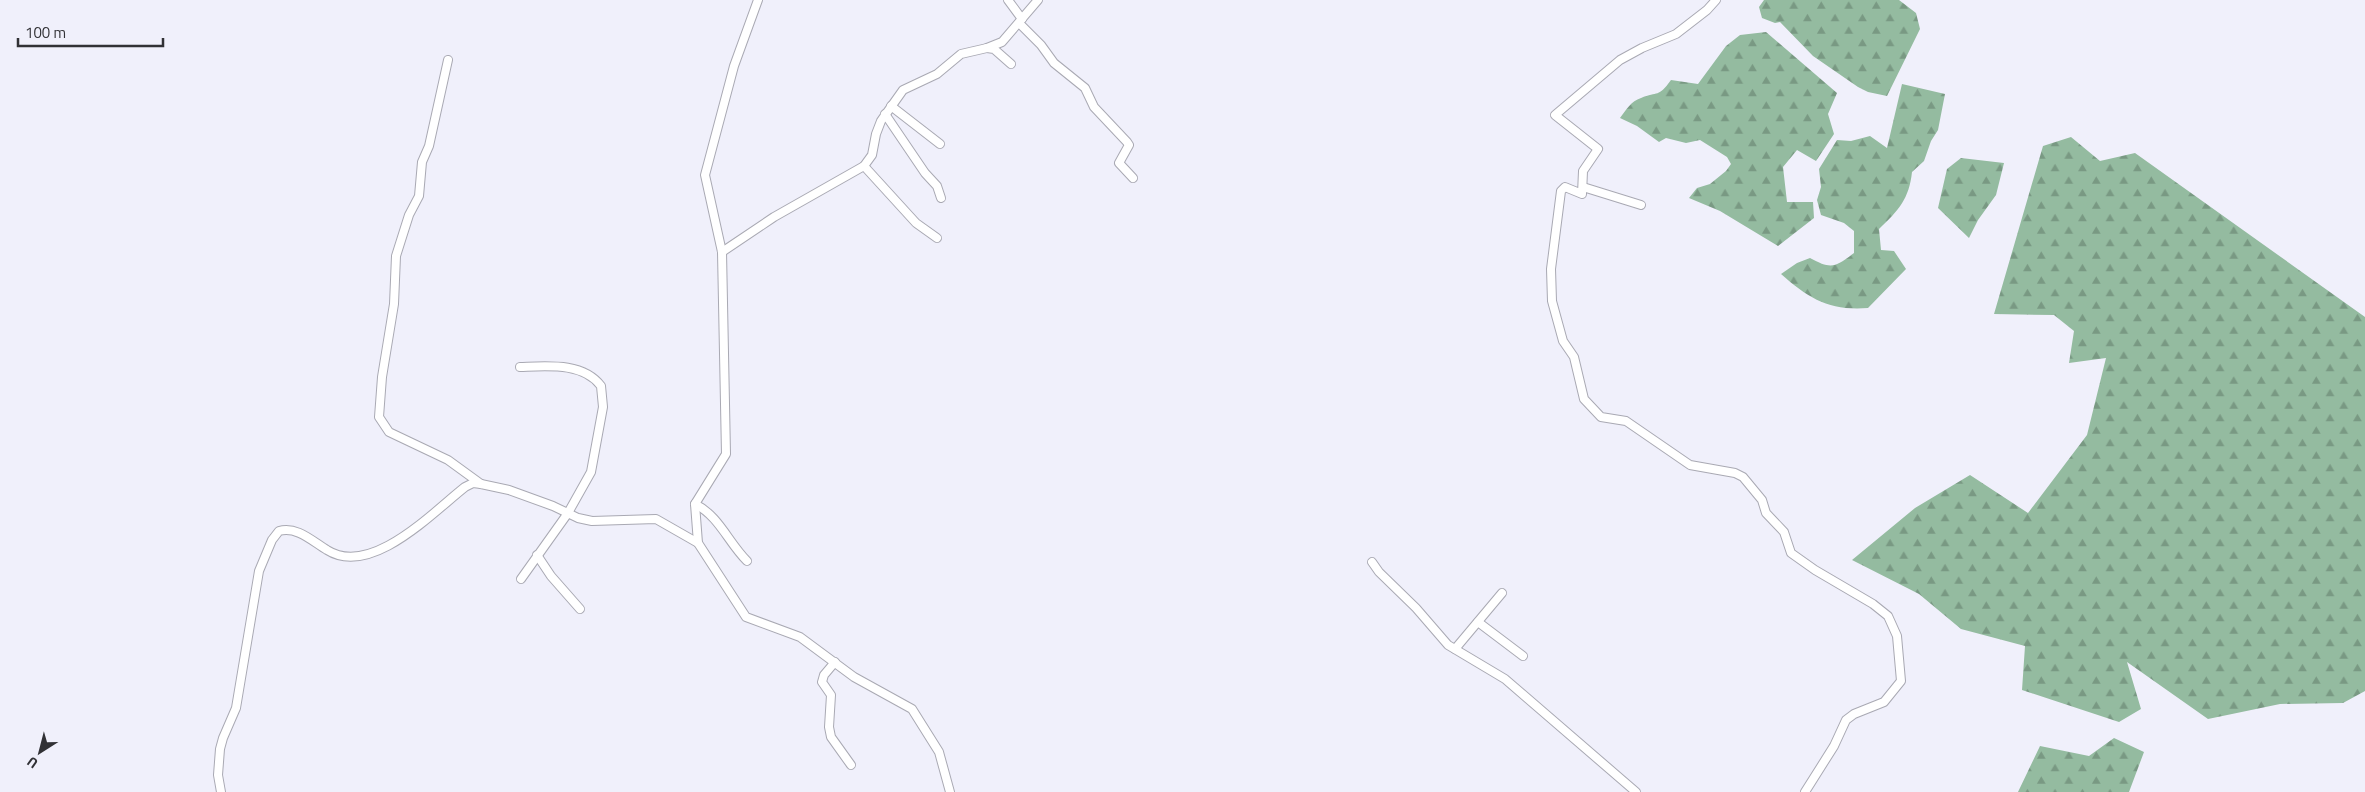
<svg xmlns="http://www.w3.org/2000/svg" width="2365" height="792" font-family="'Titillium Web',sans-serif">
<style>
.forest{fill:url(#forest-firs)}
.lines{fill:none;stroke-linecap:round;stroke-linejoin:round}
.minor-casing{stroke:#a9a9b3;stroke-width:10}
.minor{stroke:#fff;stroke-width:8}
</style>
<defs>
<pattern id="forest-firs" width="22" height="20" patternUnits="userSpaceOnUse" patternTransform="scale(1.25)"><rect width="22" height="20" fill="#94bba0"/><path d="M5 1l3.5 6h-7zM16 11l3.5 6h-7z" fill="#799983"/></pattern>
</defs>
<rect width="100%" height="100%" fill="#f0f0fb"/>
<g class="forest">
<polygon points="1764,0 1899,0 1916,13 1920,29 1887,96 1868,92 1858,87 1813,56 1780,22 1775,23 1762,18 1759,7"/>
<path d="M 1766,32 L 1837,93 L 1828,114 L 1834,134 L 1816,161 L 1797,150 L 1783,167 L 1787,202 L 1813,202 L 1814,218 L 1778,246 L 1720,211 L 1689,198 L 1697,188 L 1710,184 L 1726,171 L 1731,164 L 1727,157 L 1700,140 L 1686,143 L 1666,138 L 1659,142 L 1637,126 L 1620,118 C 1626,110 1631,101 1641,98 C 1658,91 1658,98 1671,80 L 1698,84 L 1726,46 L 1740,35 Z"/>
<path d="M 1902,84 L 1945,94 L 1938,130 L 1931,141 L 1924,161 L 1912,172 C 1909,199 1899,210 1879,229 L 1881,250 L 1894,251 L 1906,269 L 1868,308 C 1830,311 1809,299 1781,274 L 1797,263 L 1810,258 C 1832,270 1835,267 1854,253 L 1854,231 L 1844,223 L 1821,215 L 1817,200 L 1821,187 L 1819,169 L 1837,140 L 1851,141 L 1870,136 L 1887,148 Z"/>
<polygon points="2071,137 2100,161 2135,153 2365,317 2365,691 2343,703 2280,704 2208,719 2127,662 2141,709 2119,722 2022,690 2025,646 1961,629 1919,594 1852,560 1915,508 1970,475 2028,513 2087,435 2106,358 2069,363 2074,331 2054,315 1994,314 2043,146"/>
<polygon points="1961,158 2004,163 1996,195 1978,220 1969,238 1938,208 1947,169"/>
<polygon points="2114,738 2144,752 2129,792 2018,792 2040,746 2089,756"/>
</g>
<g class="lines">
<g class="minor-casing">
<g id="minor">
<polyline points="758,0 734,66 705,175 722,252 726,454 695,504 698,543 746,617 800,637 854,677 912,709 939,752 950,792"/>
<polyline points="1008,0 1022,19"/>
<polyline points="1716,0 1707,10 1676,34 1642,48 1620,60 1555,115 1598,149 1583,171 1582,194 1565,187 1561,191 1551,269 1552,301 1563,341 1574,357 1584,399 1601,417 1626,421 1690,465 1735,473 1743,477 1762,500 1766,513 1784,532 1791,553 1815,570 1873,604 1888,616 1897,636 1901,681 1884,702 1854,714 1846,720 1834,746 1805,792"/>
<polyline points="1019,23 1041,45 1054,63 1085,88 1094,107 1127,142 1129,145 1119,163 1133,178"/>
<polyline points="987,48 994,49 1011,64"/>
<polyline points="448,60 429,146 422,162 419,196 409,215 396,256 394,304 382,377 379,417 389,432 448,460 481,484"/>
<polyline points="891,106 940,144"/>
<polyline points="885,114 925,173 937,186 941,198"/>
<polyline points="864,166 916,223 937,238"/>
<polyline points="1583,187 1641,205"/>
<polyline points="722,252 774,217 864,166 872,155 876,134 881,121 903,90 937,74 961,54 987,48 1002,42 1038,0"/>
<path d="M 520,367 C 547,366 583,362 601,386 L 603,407 L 591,472 L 568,513 L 521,579"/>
<path d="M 695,504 C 719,516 728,542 747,561"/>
<polyline points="537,555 551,576 580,609"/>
<polyline points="1372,562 1379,572 1416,608 1448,645 1505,679 1636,792"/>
<polyline points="1478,622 1523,656"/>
<polyline points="1455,649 1502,593"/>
<polyline points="835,662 824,675 822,682 831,695 829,727 831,737 851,765"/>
<path d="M 221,792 L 218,775 L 220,749 L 223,738 L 236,708 L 259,571 L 272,540 L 279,531 C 297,526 312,541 327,550 C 371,578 433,512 465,487 L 473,483 L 481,484 L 509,490 L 553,506 L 578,518 L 592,521 L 656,519 L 698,543"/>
</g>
</g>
<use href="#minor" class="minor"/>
</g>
<g transform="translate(40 752) rotate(216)" stroke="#f0f0fb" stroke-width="4" paint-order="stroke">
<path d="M0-4L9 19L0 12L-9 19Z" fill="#313135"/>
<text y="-8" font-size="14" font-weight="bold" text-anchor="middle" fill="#313135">U</text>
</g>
<path d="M18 38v8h145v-8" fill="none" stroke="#313135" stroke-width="2.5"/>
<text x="25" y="38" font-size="15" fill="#313135" stroke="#f0f0fb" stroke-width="4" paint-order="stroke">100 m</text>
</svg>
